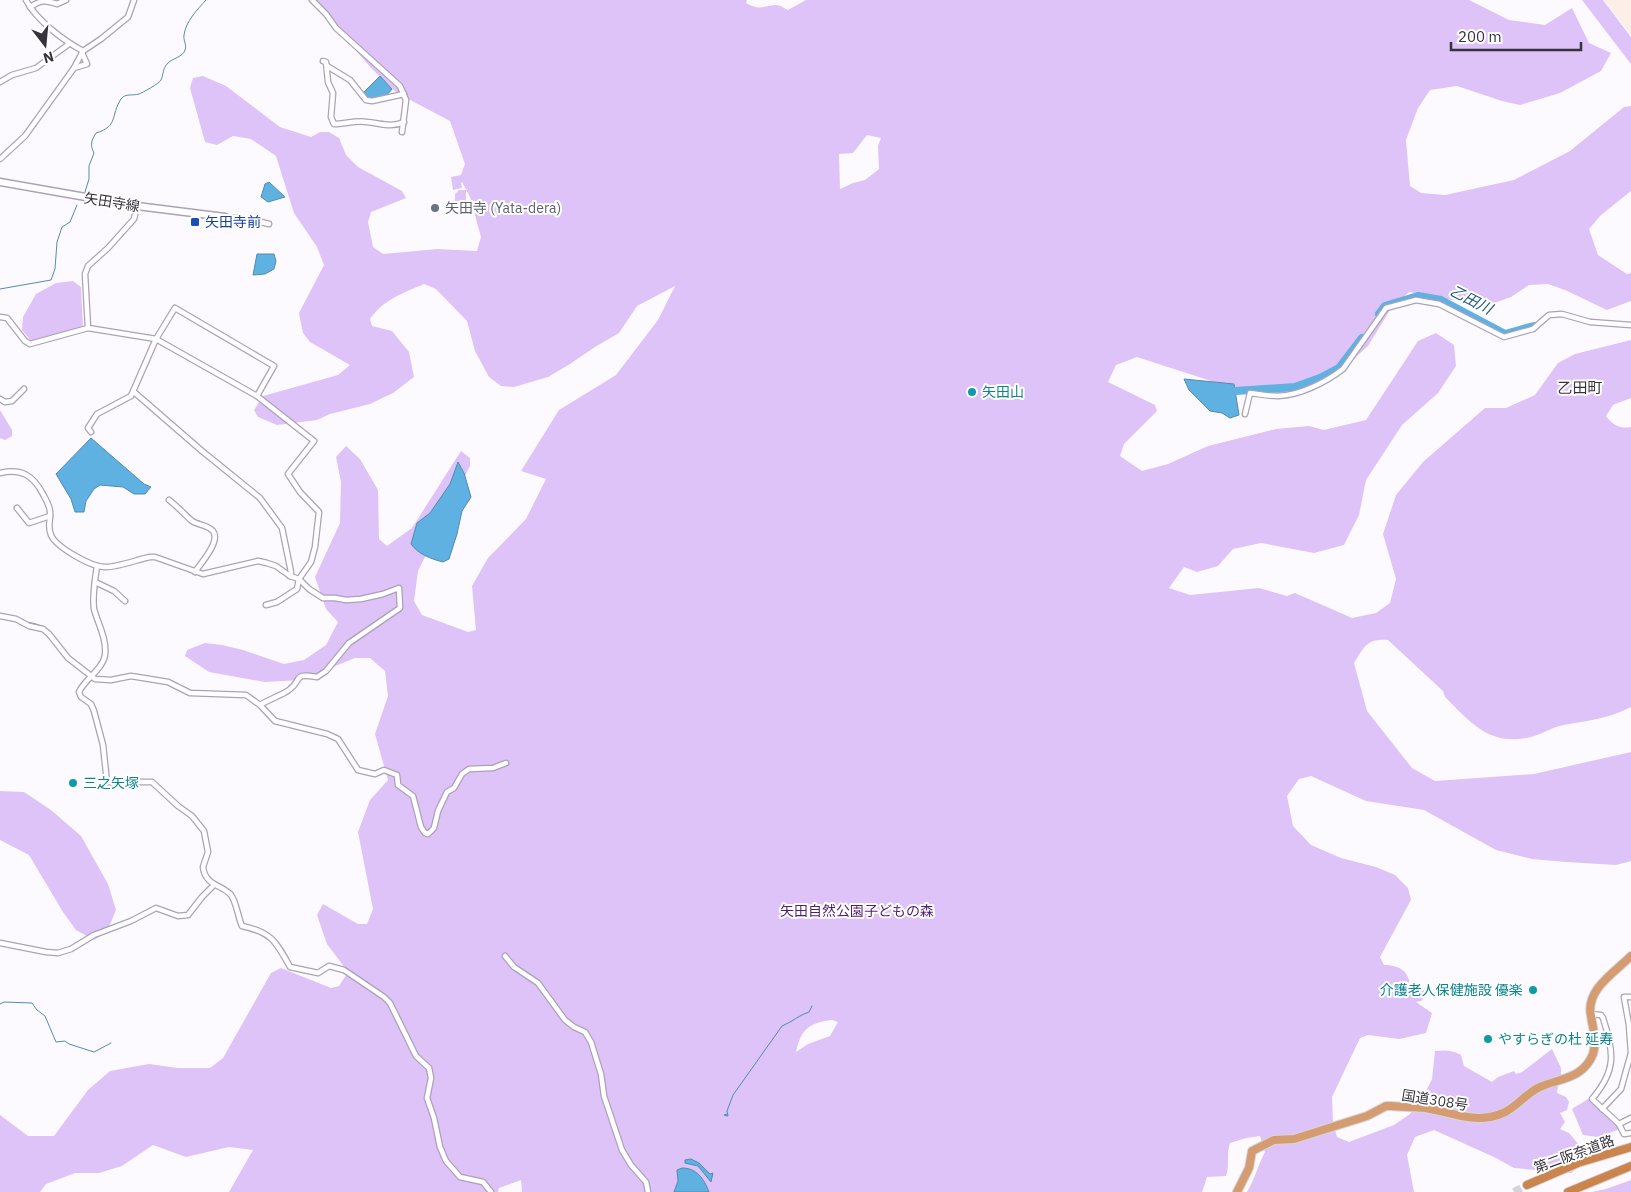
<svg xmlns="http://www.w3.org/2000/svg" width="1631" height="1192" font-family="'IBM Plex Sans','Noto Sans JP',sans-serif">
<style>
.medical{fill:#fdeee8}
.green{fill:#dec3f8;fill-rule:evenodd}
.water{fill:#5eb1e1;stroke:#528baf}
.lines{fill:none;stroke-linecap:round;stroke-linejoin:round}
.stream{stroke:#528baf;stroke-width:1}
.river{stroke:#5eb1e1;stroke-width:8}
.motorway-tunnel{stroke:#d5d2d8;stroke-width:8;stroke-dasharray:8 4;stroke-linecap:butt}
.minor-casing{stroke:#aca1b7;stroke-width:7}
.secondary-casing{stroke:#aca1b7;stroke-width:9}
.trunk-casing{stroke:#d7d6d8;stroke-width:10}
.motorway-casing{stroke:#d7d6d8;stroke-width:10}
.minor{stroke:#fff;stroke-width:4.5}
.secondary{stroke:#fff;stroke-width:6}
.trunk{stroke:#d49c70;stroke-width:8}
.motorway{stroke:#ca844c;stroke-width:8}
.worship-dot{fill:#6b7280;stroke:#fff;stroke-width:2}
.transit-dot{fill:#1a4fb4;stroke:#fff;stroke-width:2}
.culture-dot{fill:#0f9aa8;stroke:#fff;stroke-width:2}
.labels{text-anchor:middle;stroke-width:4;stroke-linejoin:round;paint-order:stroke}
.street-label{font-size:14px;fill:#37323b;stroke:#fff}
.worship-label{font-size:14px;fill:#5b616d;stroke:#fff;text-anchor:start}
.transit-label{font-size:14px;fill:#164399;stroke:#fff;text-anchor:start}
.culture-label{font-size:14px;fill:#0d838f;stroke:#fff;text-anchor:start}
.park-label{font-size:14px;fill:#4f1e70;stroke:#fff}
.water-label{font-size:15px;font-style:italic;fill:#175777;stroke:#fff}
.neighbourhood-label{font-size:15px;fill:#37323b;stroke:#fff}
</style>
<rect width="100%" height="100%" fill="#fdfaff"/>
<polygon class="medical" points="1604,0 1631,0 1631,35"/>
<g class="green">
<path d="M 312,0 L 747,0 L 746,3 C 762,11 761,6 776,5 C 780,5 784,8 788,10 L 806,0 L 1469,0 L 1509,20 L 1545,25 L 1572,8 L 1589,43 L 1611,53 L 1601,71 L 1560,93 L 1520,105 L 1502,101 L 1457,86 L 1430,90 L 1418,108 L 1406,140 L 1410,186 L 1421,193 L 1445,195 L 1514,180 L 1570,151 L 1624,107 L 1631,106 L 1631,191 L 1601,215 L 1589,229 L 1598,255 L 1627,274 L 1631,273 L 1631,301 L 1607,310 L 1565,290 L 1548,284 L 1529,285 L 1511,297 L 1486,306 L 1409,292 L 1390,310 L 1368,346 L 1336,375 L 1300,392 L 1277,396 L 1242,391 L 1137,357 L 1116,365 L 1108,382 L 1155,405 L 1157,411 L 1124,444 L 1120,456 L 1142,471 L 1168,464 L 1208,446 L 1276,429 L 1309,426 L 1324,430 L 1366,420 L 1418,341 L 1436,333 L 1454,345 L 1456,366 L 1438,393 L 1402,425 L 1366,480 L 1359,515 L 1344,545 L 1314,553 L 1261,543 L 1233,549 L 1218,566 L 1197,572 L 1184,567 L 1169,588 L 1190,595 L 1259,588 L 1287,596 L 1295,593 L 1352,618 L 1376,613 L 1390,603 L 1396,579 L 1383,534 L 1396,495 L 1423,462 L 1485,408 L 1506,408 L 1535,395 L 1558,363 L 1575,354 L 1631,340 L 1631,398 L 1613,405 L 1606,416 C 1613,425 1619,429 1631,427 L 1631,707 C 1610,718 1587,721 1564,725 C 1552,727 1542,734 1531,737 C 1490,747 1471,723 1445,697 L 1443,691 L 1388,640 C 1367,638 1364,647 1354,663 L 1367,711 L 1412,768 L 1435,781 L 1534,774 L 1631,752 L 1631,861 L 1616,865 L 1566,862 L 1532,859 L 1496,850 L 1424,810 L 1366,801 L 1311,776 L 1299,779 L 1287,796 L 1293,826 L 1311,845 L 1341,858 L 1376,867 L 1395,875 L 1408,888 L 1411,900 L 1380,957 L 1384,965 C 1399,965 1410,971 1410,988 L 1413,992 L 1425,990 L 1425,997 L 1421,1001 L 1416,1002 L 1432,1013 L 1426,1033 L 1399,1039 L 1368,1035 L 1360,1038 L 1332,1097 L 1333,1123 L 1337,1137 L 1349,1142 L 1394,1125 L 1410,1114 L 1424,1095 L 1432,1079 L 1435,1051 C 1445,1050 1452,1050 1461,1055 L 1464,1066 L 1492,1082 L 1498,1077 L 1514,1071 L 1516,1074 L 1522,1072 L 1552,1049 L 1561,1068 L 1561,1075 L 1556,1078 L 1554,1086 L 1558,1086 L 1557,1093 L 1566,1097 L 1569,1102 L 1567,1110 L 1560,1113 L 1565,1122 L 1560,1129 L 1569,1133 L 1590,1158 L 1571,1173 L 1514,1168 L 1496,1158 L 1434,1130 L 1415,1137 L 1407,1155 L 1414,1192 L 1247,1192 C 1255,1179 1258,1165 1265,1152 L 1260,1136 L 1246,1138 L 1230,1143 C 1226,1154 1230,1165 1226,1176 L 1207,1177 L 1202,1192 L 522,1192 L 521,1180 L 499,1188 L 498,1192 L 229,1192 L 253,1150 L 229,1147 L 186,1157 L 153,1145 L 122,1166 L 99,1173 L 75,1173 L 46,1184 L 40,1192 L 0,1192 L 0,1115 L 28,1136 L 54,1136 L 88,1090 L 110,1071 L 149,1064 L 178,1068 L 210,1068 L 223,1058 L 271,973 L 281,968 L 331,988 L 339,986 L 348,972 L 327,944 L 317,915 L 323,904 L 358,924 L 367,924 L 373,909 L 358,832 L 370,800 L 388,780 L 375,734 L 388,696 L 385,671 L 370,658 L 355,658 L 301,680 L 265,682 L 209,672 L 185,656 L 187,650 L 205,643 L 222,645 L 243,650 L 284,664 L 304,660 L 326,645 L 338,622 L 326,609 L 315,577 L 340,523 L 341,482 L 336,457 L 346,446 L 360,459 L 378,490 L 379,539 L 387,546 L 412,528 L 461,451 L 470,458 L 470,466 L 418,571 L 414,601 L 422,615 L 468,632 L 476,630 L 472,586 L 488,558 L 526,519 L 546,479 L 521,471 L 559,410 L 616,375 L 658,320 L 675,286 L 637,306 L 619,333 L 595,347 L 570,364 L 548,377 L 514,387 L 501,386 L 489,377 L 475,351 L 467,321 L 436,289 L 424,284 C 403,293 383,300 370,319 L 372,326 L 392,331 L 409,352 L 414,377 L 393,393 L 370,404 L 330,414 L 317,420 L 277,425 L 258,417 L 254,410 L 263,396 L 338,375 L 350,365 L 310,342 L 303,333 L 299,313 L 324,265 L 317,247 L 294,213 L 276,156 L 251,139 L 233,136 L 217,145 L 205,142 L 190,88 L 193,78 L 203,76 L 226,86 L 280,127 L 311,137 L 320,132 L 329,132 L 339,138 L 346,155 L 358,167 L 402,191 L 406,198 L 371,212 L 368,222 L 373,247 L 383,254 L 438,249 L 477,251 L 481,237 L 470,197 L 462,182 L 461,183 L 462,188 L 453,190 L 451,177 L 461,175 L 465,164 L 450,121 L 397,93 L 371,68 ZM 867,135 L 881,138 L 878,146 L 879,169 L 865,180 L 853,183 L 840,189 L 839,154 L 853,153 ZM 832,1020 L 838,1022 L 830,1036 L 808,1044 L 796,1052 C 801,1029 809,1023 832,1020 Z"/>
<polygon points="1582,0 1603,0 1631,37 1631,64"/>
<polygon points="459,190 466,190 466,207 458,210 455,208 455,194"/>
<polygon points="73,281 81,287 83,327 31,341 22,330 23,317 36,294 56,283"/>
<polygon points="0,410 12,430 12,436 5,440 0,438"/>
<polygon points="0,791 24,792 51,810 81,836 108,884 116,910 107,932 94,940 76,930 63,912 29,855 0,840"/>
<polygon points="1588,1099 1620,1129 1598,1137 1583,1135 1572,1109"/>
<polygon points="1631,1180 1631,1192 1592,1192 1606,1189"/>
</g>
<g class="water">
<path d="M 380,76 L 392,89 C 387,97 378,99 370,99 L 363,93 Z"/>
<polygon points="269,182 285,197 268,202 261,197 265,184"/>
<polygon points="257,254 274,254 276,261 274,269 265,274 253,275"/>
<polygon points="1184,379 1234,384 1239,415 1230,418 1222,413 1210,411 1189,390"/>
<polygon points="91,438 144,484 151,487 145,494 134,494 123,487 100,485 94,489 86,501 84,512 75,512 71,499 56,474"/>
<path d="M 458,462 L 464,473 L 471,497 L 462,511 L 457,534 L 449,559 L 443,562 C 431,559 418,554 411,544 L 417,523 L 430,513 L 450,484 Z"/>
<polygon points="691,1159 699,1163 710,1174 713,1173 711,1182 698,1166 685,1163 685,1160"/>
<path d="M 682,1168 C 697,1168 704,1179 709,1192 L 674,1192 L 678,1181 L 677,1170 Z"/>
</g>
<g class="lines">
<g class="stream">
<path d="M 85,192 L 89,179 L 89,166 L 94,153 C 90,145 91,141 96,133 C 119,126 110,116 121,99 C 125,93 133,96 139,94 C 142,93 160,83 161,80 C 164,74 162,69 168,63 C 173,58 183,57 185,50 C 187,45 183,40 184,35 C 186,21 197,10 206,0"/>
<polyline points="0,289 51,280 55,269 57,242 62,227 70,222 77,205"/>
<polyline points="0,618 15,621"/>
<path d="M 24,622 C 39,623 48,628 56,639"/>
<polyline points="68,654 76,662"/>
<polyline points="0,1004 4,1002 32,1003 37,1010 45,1016 56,1042 65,1041 69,1044 94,1052 111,1043"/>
<path d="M 727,1114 L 724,1115 L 728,1116 L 727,1111 L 733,1095 L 782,1026 C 792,1022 799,1015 809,1012 L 812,1006"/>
</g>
<g class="river">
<polyline points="1379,314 1385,306 1418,296 1441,300 1505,334 1534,326"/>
<polyline points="1236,391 1295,387 1320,378 1339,368 1362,338"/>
</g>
<polyline class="motorway-tunnel" points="1514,1192 1527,1185"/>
<g class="minor-casing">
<g id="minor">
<path d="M 26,0 C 36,20 64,41 83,51"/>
<polyline points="312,0 326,14 336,28 400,86 406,100 402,132"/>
<path d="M 30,7 C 41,0 45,0 57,4 L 66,0"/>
<path d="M 323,61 L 326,62 L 328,82 L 333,93 L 331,117 L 334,124 C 345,124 356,120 367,122 C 380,123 391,128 404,122"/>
<polyline points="327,66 350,80 366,100 372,101 404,94"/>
<polyline points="74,68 87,64 82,53"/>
<polyline points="0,82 12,75 36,68 69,44"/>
<polyline points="0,159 25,136 74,68 83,51 101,39 128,17 134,0"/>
<polyline points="137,206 134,219 108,248 88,266 85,274 88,328 156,339 257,396 314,441 288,474 300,492 319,512 315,547 311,562 299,579 297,589 277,602 266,605"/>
<polyline points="225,217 257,221 269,224"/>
<polyline points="0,317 7,318 25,341 30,344 88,328"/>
<polyline points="134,392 202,451 260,498 282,528 291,572 290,576"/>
<polyline points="0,399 5,402 12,401 24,389"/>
<path d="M 1245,414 L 1250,393 C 1259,394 1269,396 1278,396 C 1301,395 1326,382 1343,369 L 1386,308 L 1416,300 L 1439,304 L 1504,337 L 1533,329 L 1549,315 L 1562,314 L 1590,322 L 1631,325"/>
<polyline points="91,432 88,428 97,414 131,396 156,339 175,308 274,366 257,396"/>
<path d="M 0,473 C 21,468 33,475 43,494 C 46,500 50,506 50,512 C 51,520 47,526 51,535 C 56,547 91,567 105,567 C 115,568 139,559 150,557 L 155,557 L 203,574 L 258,561 L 267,563 L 276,566 L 290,576 L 299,579 L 309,589 L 323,598 L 335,598 L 346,600 L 361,599 L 383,594 L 399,588 L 400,608 L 349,643 L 326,671 L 317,677 C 291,673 304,679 289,690 C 284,694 268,700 260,705"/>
<path d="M 169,500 C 177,506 184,514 192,521 C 198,525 208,525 213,531 C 221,541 201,563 195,572"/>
<polyline points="17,508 29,523 50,516"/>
<path d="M 97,566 C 95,580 92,596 94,609 C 98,624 107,639 105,655 C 103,669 84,680 79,692 L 81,697 L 91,704 L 94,711 L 103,745 L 107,782 L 152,782 L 178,806 L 192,816 L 204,831 L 208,852 L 203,867 C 205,886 223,885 231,895 C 236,901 238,917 242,926 C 271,932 276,941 290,967 L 318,973 L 329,966 L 344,970 L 384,997 L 390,1003 L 416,1056 L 429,1068 L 431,1078 L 427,1098 L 434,1118 L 440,1147 L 446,1161 L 460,1177 L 483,1182 L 491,1192"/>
<polyline points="95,582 114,591 125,601"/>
<polyline points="0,616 16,619 29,626 43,629 49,634 68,658 95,679 111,680 131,676 168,682 190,693 246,695 260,705 275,721 327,734 338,739 358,770 375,774 384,770 397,775 398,785 413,796 421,827 425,833 428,834 434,828 438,811 447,792 454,788 462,774 469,769 493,768 506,763"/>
<polyline points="0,943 46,952 58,953 71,949 94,935 131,921 156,908 178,916 188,915 202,897 214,885"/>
<polyline points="505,956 514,967 538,983 565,1020 574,1027 585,1032 591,1042 601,1074 604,1096 622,1150 631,1165 646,1182 648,1192"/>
<path d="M 1590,1014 L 1601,1015 L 1603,1018 C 1614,1052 1617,1070 1592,1099 L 1619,1124 L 1631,1118"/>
<polyline points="1602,1109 1621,1089 1631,1053 1629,1025 1624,997 1631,997"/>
<polyline points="1619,1124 1624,1134 1631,1133"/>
</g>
</g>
<g class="secondary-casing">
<polyline id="secondary" points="0,182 137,206 225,217"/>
</g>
<g class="trunk-casing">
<path id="trunk" d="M 1237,1192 L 1249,1168 L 1252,1151 L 1274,1140 L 1294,1139 L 1367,1116 L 1386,1106 L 1391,1106 C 1402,1107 1414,1107 1425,1108 C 1452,1112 1476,1125 1503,1113 C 1517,1107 1526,1093 1540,1087 C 1560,1078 1583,1079 1593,1054 C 1597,1041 1593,1029 1591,1016 C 1585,990 1615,972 1631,956"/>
</g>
<g class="motorway-casing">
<g id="motorway">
<polyline points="1527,1185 1578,1163 1631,1147"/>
<polyline points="1568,1192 1631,1166"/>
</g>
</g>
<use href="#minor" class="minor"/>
<use href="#secondary" class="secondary"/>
<use href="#trunk" class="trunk"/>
<use href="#motorway" class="motorway"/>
</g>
<circle class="worship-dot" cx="435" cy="208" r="5"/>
<rect class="transit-dot" x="190" y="217" width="10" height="10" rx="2.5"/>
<g class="culture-dot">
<circle cx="972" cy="392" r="5"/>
<circle cx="73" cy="783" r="5"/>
<circle cx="1533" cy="990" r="5"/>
<circle cx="1488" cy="1039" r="5"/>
</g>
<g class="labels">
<g class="street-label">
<text transform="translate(112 202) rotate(9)" y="5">矢田寺線</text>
<text transform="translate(1435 1100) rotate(9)" y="5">国道308号</text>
<text transform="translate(1574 1154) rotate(-20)" y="5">第二阪奈道路</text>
</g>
<g class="worship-label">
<text x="445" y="213">矢田寺 (Yata-dera)</text>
</g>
<g class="transit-label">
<text x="205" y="227">矢田寺前</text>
</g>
<g class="culture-label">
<text x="982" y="397">矢田山</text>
<text x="83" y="788">三之矢塚</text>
<text x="1523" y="995" text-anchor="end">介護老人保健施設 優楽</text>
<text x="1498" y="1044">やすらぎの杜 延寿</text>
</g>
<g class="park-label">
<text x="857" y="916">矢田自然公園子どもの森</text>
</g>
<g class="water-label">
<text transform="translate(1471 300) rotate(27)" y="5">乙田川</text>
</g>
<g class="neighbourhood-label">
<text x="1580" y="393">乙田町</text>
</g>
</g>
<g transform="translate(45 45) rotate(164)" stroke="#ffffff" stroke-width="4" paint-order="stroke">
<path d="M0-4L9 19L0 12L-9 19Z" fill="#37323b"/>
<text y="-8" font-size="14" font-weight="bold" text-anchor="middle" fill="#37323b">N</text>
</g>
<path d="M1451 42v8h130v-8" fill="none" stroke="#37323b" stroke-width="2.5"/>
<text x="1458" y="42" font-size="15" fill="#37323b" stroke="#ffffff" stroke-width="4" paint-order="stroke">200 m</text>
</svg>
